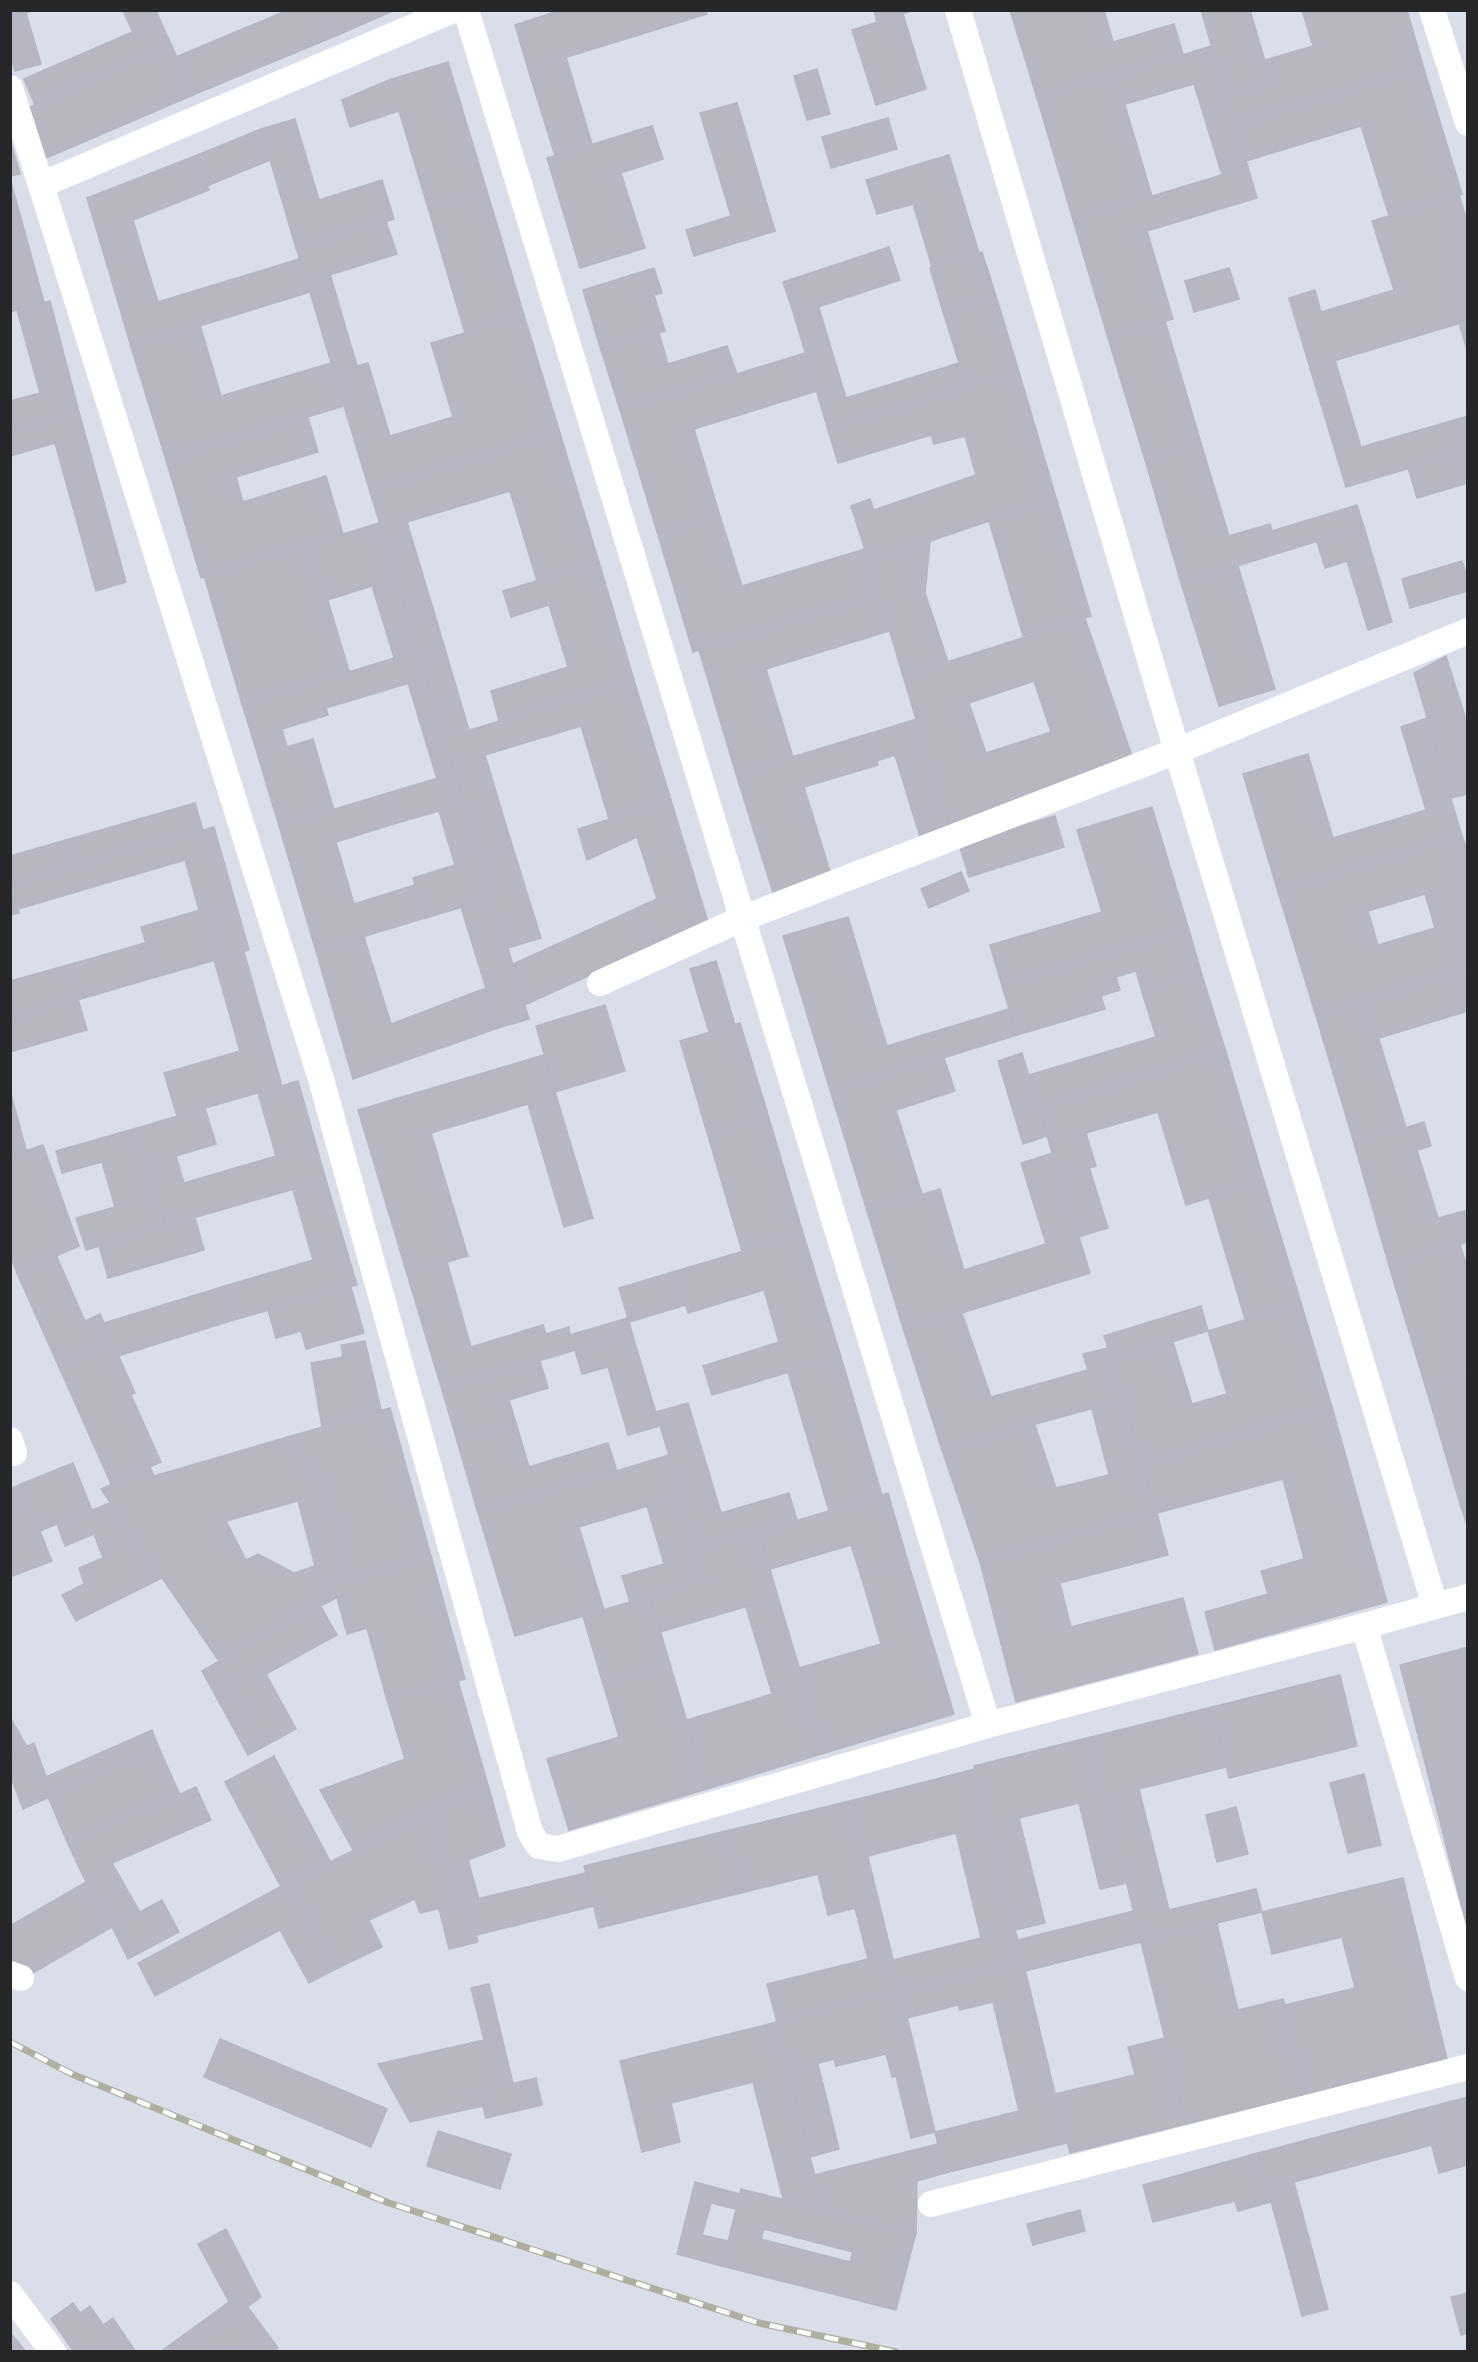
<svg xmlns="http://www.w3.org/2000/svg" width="1478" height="2362" font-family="'Asap Condensed',sans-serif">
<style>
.building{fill:#b6b7c0;stroke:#b4b7c3;stroke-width:1.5;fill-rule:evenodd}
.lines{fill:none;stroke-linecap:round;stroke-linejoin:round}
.service{stroke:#fff;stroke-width:26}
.rail-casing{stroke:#afaf9e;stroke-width:7}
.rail{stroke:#fff;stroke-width:4.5;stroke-dasharray:14;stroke-linecap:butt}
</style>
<rect width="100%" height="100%" fill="#dadee8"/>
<g class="building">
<polygon points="10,10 34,10 26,13 41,64 15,71 10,56"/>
<polygon points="123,10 156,10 160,20 133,33"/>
<polygon points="288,10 328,10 338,35 193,95 176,57"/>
<polygon points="328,10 395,10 338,35"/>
<polygon points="561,10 706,10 707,14 528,69 515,25"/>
<polygon points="874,10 907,10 908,12 877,22"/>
<polygon points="1010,10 1104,10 1113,42 1174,24 1183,54 1037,98"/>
<polygon points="1201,10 1250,10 1271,82 1226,96"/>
<polygon points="1302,10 1407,10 1424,69 1235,125 1226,96 1271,82 1265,60 1313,46"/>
<polygon points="903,14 926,89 876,105 852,30"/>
<polygon points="160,20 172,46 35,105 24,79"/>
<polygon points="172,46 193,95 44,159 23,110"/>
<polygon points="1212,46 1248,167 1222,175 1194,84 1125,104 1116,75"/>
<polygon points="566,57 592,144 555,156 528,69"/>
<polygon points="448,62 487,191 428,208 399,111 350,127 342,100 389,80"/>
<polygon points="817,69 830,114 807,120 794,76"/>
<polygon points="1424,69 1462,194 1389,216 1361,126 1246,161 1235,125"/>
<polygon points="1116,75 1152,196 1073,220 1037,98"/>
<polygon points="737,103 775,231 694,256 686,230 731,216 700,113"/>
<polygon points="888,118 897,149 831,168 822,137"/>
<polygon points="295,119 319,200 382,180 394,219 296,248 261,129"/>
<polygon points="652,126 663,159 621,173 645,248 580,268 547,158"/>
<polygon points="261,129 270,160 207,186 195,156"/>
<polygon points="10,140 20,174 10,176"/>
<polygon points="949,155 979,253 932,267 913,204 877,214 866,180"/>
<polygon points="195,156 209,190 133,220 143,254 107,265 87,198"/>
<polygon points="1248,167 1257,198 1147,231 1173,319 1108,338 1073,220"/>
<polygon points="10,178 44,302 10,312"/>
<polygon points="487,191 524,315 465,333 428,208"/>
<polygon points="1459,195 1468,224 1468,321 1310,368 1289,298 1315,290 1321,312 1394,290 1372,221"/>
<polygon points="386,221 397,254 307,282 296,248"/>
<polygon points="889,247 900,280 794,315 783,282"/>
<polygon points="982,252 996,296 943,312 930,268"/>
<polygon points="143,254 158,302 299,259 310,292 131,347 107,265"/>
<polygon points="654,268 662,293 654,295 665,331 601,350 583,290"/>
<polygon points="1229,268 1239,299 1194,312 1185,281"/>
<polygon points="330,274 357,366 334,373 307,282"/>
<polygon points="996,296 1019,372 967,388 943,312"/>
<polygon points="50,301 79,412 10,431 10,401 40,393 17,310"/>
<polygon points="819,308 846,398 959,363 967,388 828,430 794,315"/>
<polygon points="524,315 560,433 370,492 334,373 368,363 390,436 453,417 431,343"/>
<polygon points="1165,321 1201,443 1145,460 1108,338"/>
<polygon points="1468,321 1468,353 1459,323"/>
<polygon points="200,325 221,396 331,363 344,406 166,460 131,347"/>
<polygon points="659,333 668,364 727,346 737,374 620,410 601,350"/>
<polygon points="805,353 817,391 694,429 720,516 658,535 620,410"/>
<polygon points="1335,360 1361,447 1468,416 1468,451 1346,487 1310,368"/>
<polygon points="1019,372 1057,501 989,521 869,562 851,506 870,499 874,510 976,475 965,436 934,444 931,435 838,463 828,430"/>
<polygon points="79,412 126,582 96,591 55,443 10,456 10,431"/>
<polygon points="308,417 318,452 236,477 243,502 326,476 343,534 201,578 166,460"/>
<polygon points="560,433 599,562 537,581 510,491 407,522 434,612 409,620 370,492"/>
<polygon points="1201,443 1229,536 1270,524 1279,553 1181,583 1145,460"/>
<polygon points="1468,451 1468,483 1417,498 1408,468"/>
<polygon points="1057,501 1091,616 1023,636 989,521"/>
<polygon points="1357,505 1364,527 1279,553 1272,531"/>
<polygon points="720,516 742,586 865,549 879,596 693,652 658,535"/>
<polygon points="379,523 418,651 394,657 372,586 327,600 311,544"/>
<polygon points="1364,527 1392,622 1368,630 1347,561 1325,568 1317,542"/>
<polygon points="930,542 925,593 948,662 903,676 869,562"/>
<polygon points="311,544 349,671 242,704 204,576"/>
<polygon points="1462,561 1468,580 1468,591 1410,608 1402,579"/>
<polygon points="599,562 634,680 499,721 491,691 568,667 549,605 511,617 503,591"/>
<polygon points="1238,566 1275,689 1219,706 1181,583"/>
<polygon points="879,596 889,631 766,669 793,757 736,774 699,650"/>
<polygon points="434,612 469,730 444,738 409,620"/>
<path d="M 1085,618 L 1135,765 L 950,831 L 903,676 ZM 1034,681 L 1051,732 L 986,753 L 969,703 Z"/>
<polygon points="418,651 426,678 326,708 328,715 282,729 287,747 258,756 242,704"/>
<polygon points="1446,656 1468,726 1468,794 1451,798 1414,673"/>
<polygon points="426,678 455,773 437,779 408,683"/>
<polygon points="634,680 671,800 609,819 581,726 485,755 513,848 481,858 444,738"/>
<polygon points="1427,718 1462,836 1278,892 1243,774 1308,754 1333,838 1426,810 1401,727"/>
<polygon points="917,719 950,831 921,840 895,755 876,761 868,734"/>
<polygon points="868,734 878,765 804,787 832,878 774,896 736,774"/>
<polygon points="313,739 334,810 279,826 258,756"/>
<polygon points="455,773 493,898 425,918 413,878 455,865 439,811 397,823 388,793"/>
<polygon points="388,793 397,823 336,842 354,904 415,885 425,918 316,951 279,826"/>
<polygon points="671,800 708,922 649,948 637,908 657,899 637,837 587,860 578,829"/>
<polygon points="195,803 203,830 73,868 66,840"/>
<polygon points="1152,807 1189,930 1002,986 990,945 1102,912 1077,830"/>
<polygon points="1055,816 1064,847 969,877 959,844"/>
<polygon points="214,827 249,950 226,957 211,907 199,910 185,860 18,909 12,886"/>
<path d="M 1462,836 L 1468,852 L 1468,970 L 1316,1016 L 1278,892 ZM 1425,894 L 1435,928 L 1378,945 L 1368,911 Z"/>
<polygon points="66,840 73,868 10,886 10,856"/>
<polygon points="513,848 541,938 508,948 481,858"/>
<polygon points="961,872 969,891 929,908 921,889"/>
<polygon points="10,886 19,913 10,915"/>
<polygon points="493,898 529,1019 498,1028 461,907"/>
<polygon points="211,907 226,957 156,977 141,927"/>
<polygon points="637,908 649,948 525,1005 513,964"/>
<polygon points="848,917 887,1046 1009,1009 1017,1035 831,1093 783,936"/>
<polygon points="1189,930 1202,975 1142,992 1136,971 1116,977 1120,990 1101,996 1105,1009 1017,1035 1002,986"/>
<polygon points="364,937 391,1024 486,988 498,1028 353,1079 316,951"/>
<polygon points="145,943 156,977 84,998 75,963"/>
<polygon points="244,952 282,1086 177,1116 164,1073 240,1051 214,960"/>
<polygon points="716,961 735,1025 709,1032 690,969"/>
<polygon points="75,963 84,998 10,1019 10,981"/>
<polygon points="1468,970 1468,1011 1379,1038 1367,1001"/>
<polygon points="1202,975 1226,1052 1039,1109 1029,1075 1156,1037 1142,992"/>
<polygon points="78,999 87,1030 10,1052 10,1019"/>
<polygon points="1367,1001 1406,1127 1354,1143 1316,1016"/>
<polygon points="605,1005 625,1071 555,1092 536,1026"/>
<polygon points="740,1023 769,1118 708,1136 680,1041"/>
<polygon points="1226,1052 1264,1181 1186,1205 1158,1112 1086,1133 1096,1166 1059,1176 1039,1109"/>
<polygon points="1022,1053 1047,1136 1023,1144 998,1061"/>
<polygon points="544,1055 593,1218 564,1227 528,1104 431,1133 468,1256 407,1274 358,1110"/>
<polygon points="944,1058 955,1091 896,1110 922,1194 867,1211 831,1093"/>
<polygon points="298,1081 326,1180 165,1226 137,1128 205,1108 216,1144 176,1156 184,1183 276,1156 258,1093"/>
<polygon points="10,1090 26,1150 10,1156"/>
<polygon points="769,1118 803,1233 742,1251 708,1136"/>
<polygon points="1424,1122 1431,1146 1417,1150 1438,1218 1468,1210 1468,1242 1389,1266 1354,1143"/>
<polygon points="137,1128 165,1226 86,1250 76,1218 115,1207 102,1162 62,1173 56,1151"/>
<polygon points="43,1145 79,1246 17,1273 10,1255 10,1156"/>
<polygon points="1053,1153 1090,1273 904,1331 867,1211 940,1189 964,1270 1046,1244 1021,1163"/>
<polygon points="1089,1167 1108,1228 1078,1237 1059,1176"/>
<polygon points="326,1180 357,1285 237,1319 228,1285 313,1260 293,1190"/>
<polygon points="1264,1181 1301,1303 1245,1319 1209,1198"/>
<polygon points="195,1218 204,1250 108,1278 99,1245"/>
<polygon points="803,1233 841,1357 712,1395 703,1366 779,1342 764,1290 688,1313 676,1271"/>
<polygon points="1460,1245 1468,1269 1468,1372 1425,1385 1389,1266"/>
<polygon points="56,1255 85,1321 100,1314 112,1341 58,1365 17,1273"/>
<polygon points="447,1262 471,1347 543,1325 546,1334 569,1327 570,1335 628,1318 632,1333 442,1390 407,1274"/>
<polygon points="676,1271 686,1305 629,1322 619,1288"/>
<polygon points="228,1285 237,1319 118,1356 104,1323"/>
<polygon points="351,1287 364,1333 306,1349 301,1331 276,1338 268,1310"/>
<polygon points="1301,1303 1332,1407 1143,1465 1112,1360 1173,1342 1192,1404 1227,1394 1208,1331"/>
<polygon points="1201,1306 1208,1331 1112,1360 1104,1336"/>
<polygon points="962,1313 991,1397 1088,1370 1083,1354 1108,1348 1123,1400 942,1450 904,1331"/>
<polygon points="632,1333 660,1426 628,1435 608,1367 582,1374 575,1350"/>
<polygon points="112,1341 135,1393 131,1395 161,1462 111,1484 58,1365"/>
<polygon points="365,1341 381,1410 322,1427 311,1363 343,1357 341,1345"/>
<polygon points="841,1357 882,1495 829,1511 788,1372"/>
<polygon points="540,1361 548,1388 509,1400 516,1423 457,1441 442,1390"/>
<polygon points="1468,1372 1468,1505 1461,1507 1425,1385"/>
<polygon points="1123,1400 1157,1513 980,1562 942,1450 1035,1425 1056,1488 1109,1475 1092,1409"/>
<polygon points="688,1403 721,1513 789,1493 797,1520 697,1550 656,1412"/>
<polygon points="1332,1407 1387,1602 1215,1650 1205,1612 1268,1594 1261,1571 1304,1559 1283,1479 1157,1513 1143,1465"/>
<polygon points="390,1408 431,1556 353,1577 324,1472 309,1476 298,1434"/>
<polygon points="516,1423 529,1467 608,1443 617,1471 478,1513 457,1441"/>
<path d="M 298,1434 L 309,1476 L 324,1472 L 353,1577 L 333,1583 L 338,1597 L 219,1661 L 101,1489 L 150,1467 L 154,1476 ZM 298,1501 L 315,1566 L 294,1573 L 258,1554 L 246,1560 L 226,1521 Z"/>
<polygon points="669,1455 681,1496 579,1527 604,1610 515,1636 478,1513"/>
<polygon points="73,1463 92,1510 40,1531 21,1484"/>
<polygon points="21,1484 52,1561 10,1577 10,1489"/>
<polygon points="888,1493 908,1562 861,1576 851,1545 770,1569 759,1532"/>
<polygon points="681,1496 706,1579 630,1602 622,1576 664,1564 647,1506"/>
<polygon points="110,1503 162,1578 76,1621 62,1595 84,1584 79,1568 103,1558 94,1534 65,1546 57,1524"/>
<polygon points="1468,1505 1468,1528 1461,1507"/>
<polygon points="1157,1513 1168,1555 1060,1583 1071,1627 1183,1598 1198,1654 1016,1702 980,1562"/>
<polygon points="759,1532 778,1597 660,1632 650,1596 706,1579 697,1550"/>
<polygon points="431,1556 465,1679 387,1700 367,1628 347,1634 333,1583"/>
<polygon points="908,1562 954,1714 825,1753 799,1668 881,1644 861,1576"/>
<polygon points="650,1596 670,1664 603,1684 583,1616"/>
<polygon points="778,1597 825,1753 707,1789 687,1720 772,1694 746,1607"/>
<polygon points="320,1605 337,1635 266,1674 296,1729 265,1746 219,1661"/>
<polygon points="1468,1647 1468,1852 1449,1857 1400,1665"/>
<polygon points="219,1661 265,1746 248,1755 202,1671"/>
<polygon points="670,1664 707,1789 569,1830 547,1759 619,1737 603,1684"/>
<polygon points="1340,1675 1357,1746 1229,1778 1212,1707"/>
<polygon points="458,1681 488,1785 353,1850 320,1790 405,1759 387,1700"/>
<polygon points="1212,1707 1226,1767 1139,1789 1169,1910 1256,1889 1262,1912 1141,1942 1091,1737"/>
<polygon points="10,1717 27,1747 10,1755"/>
<polygon points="152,1730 159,1748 23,1809 10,1775 10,1755 34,1743 46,1777"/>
<polygon points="1091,1737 1127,1883 1100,1889 1079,1803 1019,1818 1045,1923 1015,1930 974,1766"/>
<polygon points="159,1748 180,1795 68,1844 48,1797"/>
<polygon points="274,1756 330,1861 281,1887 225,1782"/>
<polygon points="975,1769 1023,1961 901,1992 893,1960 981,1938 956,1833 868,1856 854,1800"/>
<polygon points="1364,1774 1381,1845 1348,1853 1330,1783"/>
<polygon points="488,1785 505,1846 468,1860 479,1899 458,1904 435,1810"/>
<polygon points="196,1787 211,1820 112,1863 140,1912 112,1927 86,1882 68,1844"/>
<polygon points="854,1800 901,1992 777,2022 767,1984 868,1959 855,1908 828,1915 818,1874 745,1892 730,1830"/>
<polygon points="1236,1807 1248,1854 1217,1862 1206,1815"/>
<polygon points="435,1810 458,1904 420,1913 415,1899 369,1920 382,1947 338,1968 291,1881"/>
<polygon points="730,1830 745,1892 599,1928 584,1866"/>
<polygon points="1468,1852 1468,1931 1449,1857"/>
<polygon points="586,1873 594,1906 476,1935 468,1901"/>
<polygon points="1403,1878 1447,2059 1307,2094 1285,2005 1355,1988 1342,1937 1272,1954 1262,1912"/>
<polygon points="291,1881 338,1968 309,1983 280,1930 155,1996 138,1963"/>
<polygon points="86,1882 112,1927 33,1973 10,1961 10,1926"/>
<polygon points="162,1900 179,1932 128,1959 112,1927"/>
<polygon points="468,1901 478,1942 449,1949 439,1909"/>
<polygon points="1134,1911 1141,1942 1025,1971 1017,1940"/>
<polygon points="1217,1924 1238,2010 1283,1999 1307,2094 1186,2124 1141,1942"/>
<polygon points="1023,1961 1067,2143 945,2173 935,2132 1019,2111 993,2002 960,2010 958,2005 907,2018 901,1992"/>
<polygon points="489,1984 513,2083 479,2092 483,2106 410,2122 378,2064 484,2040 471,1988"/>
<polygon points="901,1992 920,2070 892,2077 886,2054 836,2066 834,2059 789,2071 777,2022"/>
<polygon points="777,2022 810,2157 823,2210 783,2199 753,2082 671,2103 680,2142 642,2152 620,2061"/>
<polygon points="1165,2038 1186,2124 1070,2153 1055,2094 1135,2075 1128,2047"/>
<polygon points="220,2039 387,2109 371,2147 204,2077"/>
<polygon points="818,2064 839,2149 810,2157 789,2071"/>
<polygon points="920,2070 935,2132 911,2138 896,2076"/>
<polygon points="536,2078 542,2105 486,2118 479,2092"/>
<polygon points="1468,2097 1468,2168 1467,2165 1439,2173 1422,2109"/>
<polygon points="1422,2109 1432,2145 1294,2182 1328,2309 1302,2316 1258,2153"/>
<polygon points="438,2131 511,2154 500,2189 427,2166"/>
<polygon points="938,2144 945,2173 917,2181 916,2233 823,2210 814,2175"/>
<polygon points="1258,2153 1271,2202 1238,2211 1235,2201 1153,2222 1143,2185"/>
<polygon points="695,2182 740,2194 736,2209 711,2203 702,2235 728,2241 722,2266 677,2254"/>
<path d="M 741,2189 L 916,2233 L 896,2310 L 722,2266 ZM 764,2229 L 853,2252 L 850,2262 L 761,2239 Z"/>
<polygon points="1080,2210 1085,2231 1033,2245 1027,2224"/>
<polygon points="226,2229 261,2297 184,2352 160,2352 229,2302 198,2244"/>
<polygon points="1468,2293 1468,2333 1461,2335 1451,2297"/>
<polygon points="73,2303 80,2313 90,2306 103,2325 113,2318 136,2352 74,2352 51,2319"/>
<polygon points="247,2306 278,2348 274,2352 184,2352"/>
<polygon points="10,2332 26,2352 10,2352"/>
</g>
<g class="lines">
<g class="service">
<polyline points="453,10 41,185 321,1079 530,1832 539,1846 558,1849 988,1725 1364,1626 1468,1597"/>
<polyline points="466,10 988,1725"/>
<polyline points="958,10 1177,751 1435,1606"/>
<polyline points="1432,10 1468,123"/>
<polyline points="10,88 41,185"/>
<polyline points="600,983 741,919 1177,751 1468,631"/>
<polyline points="10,1440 14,1453"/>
<polyline points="1364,1626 1468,1978"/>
<polyline points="10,1974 21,1978"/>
<polyline points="931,2204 1468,2067"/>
<polyline points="10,2294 53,2352"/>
</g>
<g class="rail-casing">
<polyline id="rail" points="10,2042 74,2075 389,2203 759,2323 896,2352"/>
</g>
<use href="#rail" class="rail"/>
</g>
<rect width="1478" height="2362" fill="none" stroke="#272727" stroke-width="24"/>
</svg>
